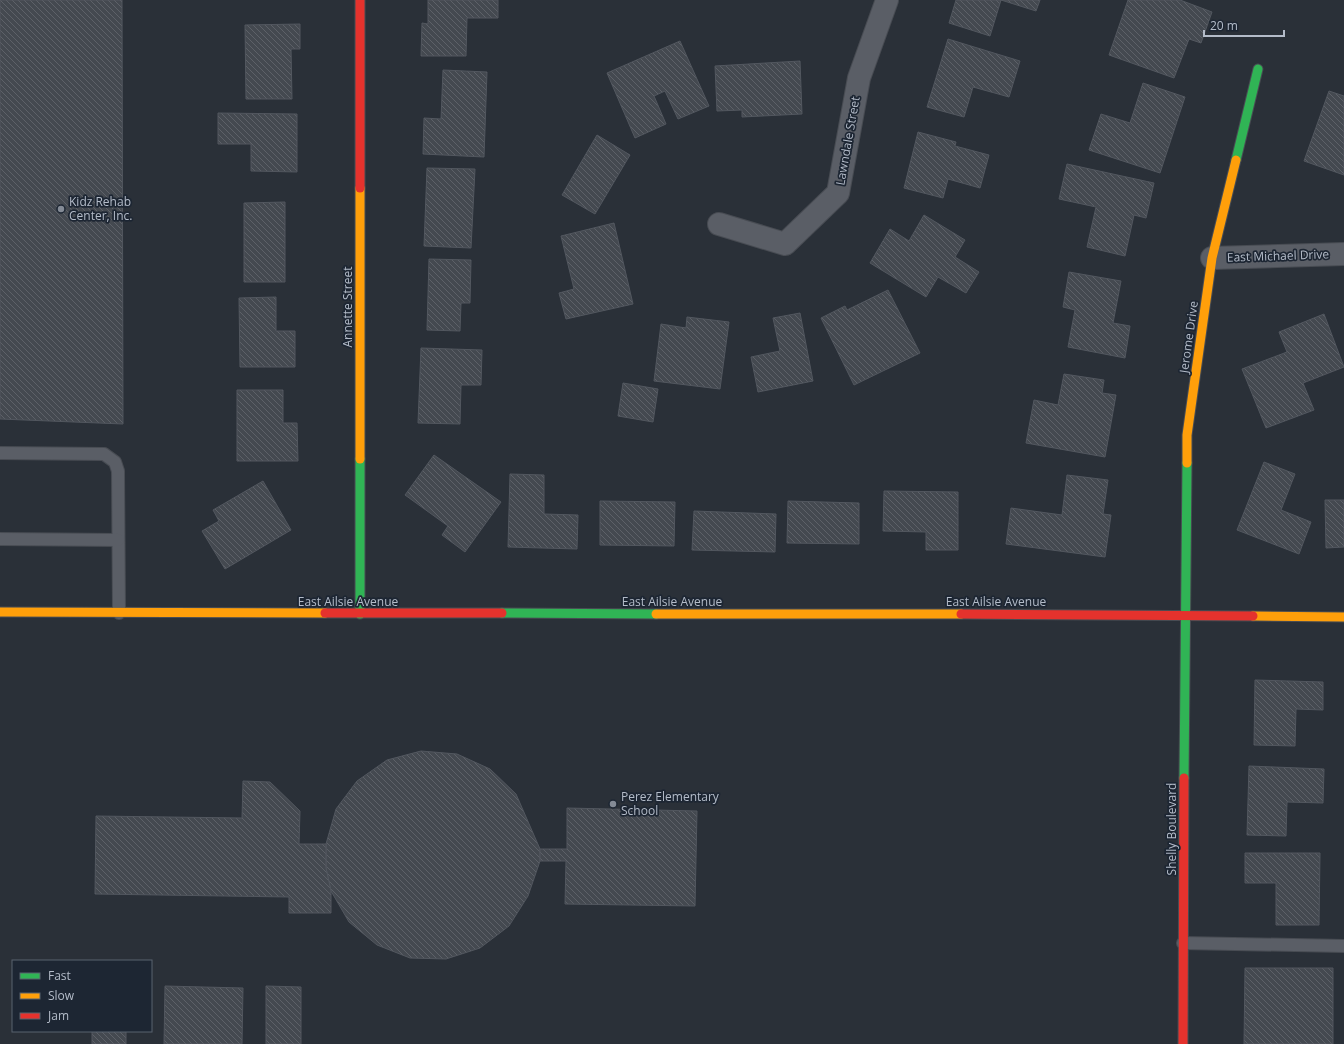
<svg xmlns="http://www.w3.org/2000/svg" width="1344" height="1044" font-family="'Open Sans',sans-serif">
<style>
.building{fill:url(#building-back-hatch);stroke:#52575f}
.lines{fill:none;stroke-linecap:round;stroke-linejoin:round}
.lane-casing{stroke:#484c53;stroke-width:14}
.street-casing{stroke:#484c53;stroke-width:24}
.fast-casing{stroke:#484c53;stroke-width:11}
.slow-casing{stroke:#484c53;stroke-width:11}
.jam-casing{stroke:#484c53;stroke-width:11}
.lane{stroke:#5a5e66;stroke-width:12}
.street{stroke:#5a5e66;stroke-width:22}
.fast{stroke:#30b455;stroke-width:9}
.slow{stroke:#ff9f0a;stroke-width:9}
.jam{stroke:#e5322d;stroke-width:9}
.poi-dot{fill:#848b96;stroke:#1d2633;stroke-width:1.5}
.labels{text-anchor:middle;stroke-width:3.5;stroke-linejoin:round;paint-order:stroke}
.street-label{font-size:12px;fill:#b4bcc9;stroke:#1d2633}
.poi-label{font-size:12px;fill:#b4bcc9;stroke:#1d2633;text-anchor:start}
</style>
<defs>
<pattern id="building-back-hatch" width="6" height="6" patternUnits="userSpaceOnUse"><rect width="6" height="6" fill="#444950"/><path d="M-1 5l2 2M0 0l6 6M5-1l2 2" fill="none" stroke="#5d6168"/></pattern>
</defs>
<rect width="100%" height="100%" fill="#2a3038"/>
<g class="building">
<polygon points="0,0 122,0 123,424 0,419"/>
<polygon points="428,0 498,0 498,18 467,18 466,56 421,56 422,23 428,24"/>
<polygon points="956,0 1001,0 990,36 949,23"/>
<polygon points="1001,0 1040,0 1036,11"/>
<polygon points="1128,0 1180,0 1212,12 1201,43 1189,39 1174,78 1109,55"/>
<polygon points="300,24 300,49 291,49 292,99 246,99 245,25"/>
<polygon points="948,39 1020,61 1009,97 973,87 964,117 927,107"/>
<polygon points="680,41 709,106 678,119 665,91 654,96 666,124 635,138 607,73"/>
<polygon points="800,61 802,114 742,117 742,110 717,111 715,66"/>
<polygon points="443,70 487,72 484,157 423,154 424,118 441,119"/>
<polygon points="1143,83 1185,97 1160,173 1089,150 1101,114 1130,123"/>
<polygon points="1329,91 1344,96 1344,175 1304,161"/>
<polygon points="218,113 297,114 297,172 251,171 251,144 218,144"/>
<polygon points="918,132 956,142 955,146 989,155 980,188 948,179 943,198 904,188"/>
<polygon points="597,135 630,155 595,214 562,195"/>
<polygon points="1067,164 1154,183 1146,218 1134,215 1125,256 1087,247 1096,207 1059,199"/>
<polygon points="427,168 475,169 471,248 424,246"/>
<polygon points="285,202 285,282 244,282 244,203"/>
<polygon points="924,215 965,240 955,257 979,272 966,293 938,277 926,297 870,263 890,229 909,241"/>
<polygon points="614,223 633,304 566,319 559,293 574,289 561,236"/>
<polygon points="429,259 471,260 470,303 461,303 460,331 427,330"/>
<polygon points="1069,272 1121,281 1113,323 1130,326 1125,358 1068,347 1075,310 1063,307"/>
<polygon points="888,290 920,353 854,385 821,318 845,306 847,310"/>
<polygon points="276,297 276,331 295,331 295,367 240,367 239,298"/>
<polygon points="800,313 813,381 758,392 751,357 780,351 773,318"/>
<polygon points="1324,314 1344,367 1303,383 1314,410 1266,428 1242,369 1287,352 1279,332"/>
<polygon points="687,317 729,322 720,389 654,381 661,324 686,328"/>
<polygon points="421,348 482,350 481,385 461,385 460,424 418,423"/>
<polygon points="1064,374 1104,380 1102,393 1116,395 1105,457 1026,443 1034,400 1058,405"/>
<polygon points="623,383 658,389 653,422 618,416"/>
<polygon points="237,390 283,390 283,423 297,423 298,461 237,461"/>
<polygon points="434,455 501,502 465,552 442,535 448,526 405,495"/>
<polygon points="1264,462 1295,474 1281,510 1311,522 1299,554 1237,530"/>
<polygon points="510,474 544,475 544,514 578,515 577,549 508,547"/>
<polygon points="1067,475 1108,480 1103,514 1111,515 1105,557 1006,544 1011,508 1062,515"/>
<polygon points="263,481 291,530 225,569 202,531 219,521 213,510"/>
<polygon points="884,491 958,492 958,550 926,550 926,532 883,531"/>
<polygon points="1325,500 1344,500 1344,547 1326,548"/>
<polygon points="600,501 675,502 674,546 600,545"/>
<polygon points="788,501 859,503 859,544 787,543"/>
<polygon points="694,511 776,514 775,552 692,550"/>
<polygon points="1255,680 1323,682 1323,710 1296,709 1295,746 1254,745"/>
<polygon points="421,751 457,754 490,769 516,794 540,849 540,861 528,896 509,926 480,948 446,959 410,958 377,945 349,922 331,891 326,868 326,844 336,809 357,781 387,760"/>
<polygon points="1249,766 1324,769 1323,803 1287,802 1286,836 1247,835"/>
<polygon points="243,781 270,782 300,811 299,844 326,844 326,868 331,891 331,913 289,913 289,897 95,894 96,816 242,818"/>
<polygon points="567,808 697,811 695,906 565,904 566,861 540,861 540,849 567,849"/>
<polygon points="1245,853 1320,853 1319,925 1276,925 1276,883 1245,883"/>
<polygon points="1245,968 1333,968 1333,1044 1244,1044"/>
<polygon points="165,986 243,988 242,1044 164,1044"/>
<polygon points="266,986 301,987 301,1044 266,1044"/>
<rect x="92" y="1031" width="34" height="13"/>
</g>
<g class="lines">
<g class="lane-casing">
<g id="lane">
<polyline points="0,453 104,454 115,462 118,471 119,613"/>
<polyline points="0,539 118,540"/>
<polyline points="1183,943 1344,946"/>
</g>
</g>
<g class="street-casing">
<g id="street">
<polyline points="719,224 785,244 838,193 859,78 887,0"/>
<polyline points="1212,258 1344,254"/>
</g>
</g>
<g class="fast-casing">
<g id="fast">
<polyline points="1236,160 1258,69"/>
<polyline points="360,459 360,614"/>
<polyline points="502,613 656,614"/>
<polyline points="1184,778 1187,463"/>
</g>
</g>
<g class="slow-casing">
<g id="slow">
<polyline points="360,188 360,459"/>
<polyline points="1187,463 1187,435 1212,258 1236,160"/>
<polyline points="0,612 325,613"/>
<polyline points="656,614 961,614"/>
<polyline points="1253,616 1344,617"/>
</g>
</g>
<g class="jam-casing">
<g id="jam">
<polyline points="360,0 360,188"/>
<polyline points="325,613 502,613"/>
<polyline points="961,614 1253,616"/>
<polyline points="1183,1044 1184,778"/>
</g>
</g>
<use href="#lane" class="lane"/>
<use href="#street" class="street"/>
<use href="#fast" class="fast"/>
<use href="#slow" class="slow"/>
<use href="#jam" class="jam"/>
</g>
<g class="poi-dot">
<circle cx="61" cy="209" r="4"/>
<circle cx="613" cy="804" r="4"/>
</g>
<g class="labels">
<g class="street-label">
<text transform="translate(848 141) rotate(-80)" y="4">Lawndale Street</text>
<text transform="translate(1278 256) rotate(-2)" y="4">East Michael Drive</text>
<text transform="translate(348 307) rotate(-90)" y="4">Annette Street</text>
<text transform="translate(1189 337) rotate(-82)" y="4">Jerome Drive</text>
<text x="348" y="606">East Ailsie Avenue</text>
<text x="672" y="606">East Ailsie Avenue</text>
<text x="996" y="606">East Ailsie Avenue</text>
<text transform="translate(1172 829) rotate(-90)" y="4">Shelly Boulevard</text>
</g>
<g class="poi-label">
<text x="69" y="206">Kidz Rehab<tspan x="69" dy="14">Center, Inc.</tspan></text>
<text x="621" y="801">Perez Elementary<tspan x="621" dy="14">School</tspan></text>
</g>
</g>
<rect x="12" y="960" width="140" height="72" fill="#1d2633" stroke="#59626f"/>
<rect x="20" y="973" width="20" height="6" fill="#30b455" stroke="#59626f"/>
<text x="48" y="980" font-size="12" fill="#b4bcc9">Fast</text>
<rect x="20" y="993" width="20" height="6" fill="#ff9f0a" stroke="#59626f"/>
<text x="48" y="1000" font-size="12" fill="#b4bcc9">Slow</text>
<rect x="20" y="1013" width="20" height="6" fill="#e5322d" stroke="#59626f"/>
<text x="48" y="1020" font-size="12" fill="#b4bcc9">Jam</text>
<path d="M1204 30v6h80v-6" fill="none" stroke="#b4bcc9" stroke-width="2"/>
<text x="1210" y="30" font-size="12" fill="#b4bcc9" stroke="#1d2633" stroke-width="3" paint-order="stroke">20 m</text>
</svg>
